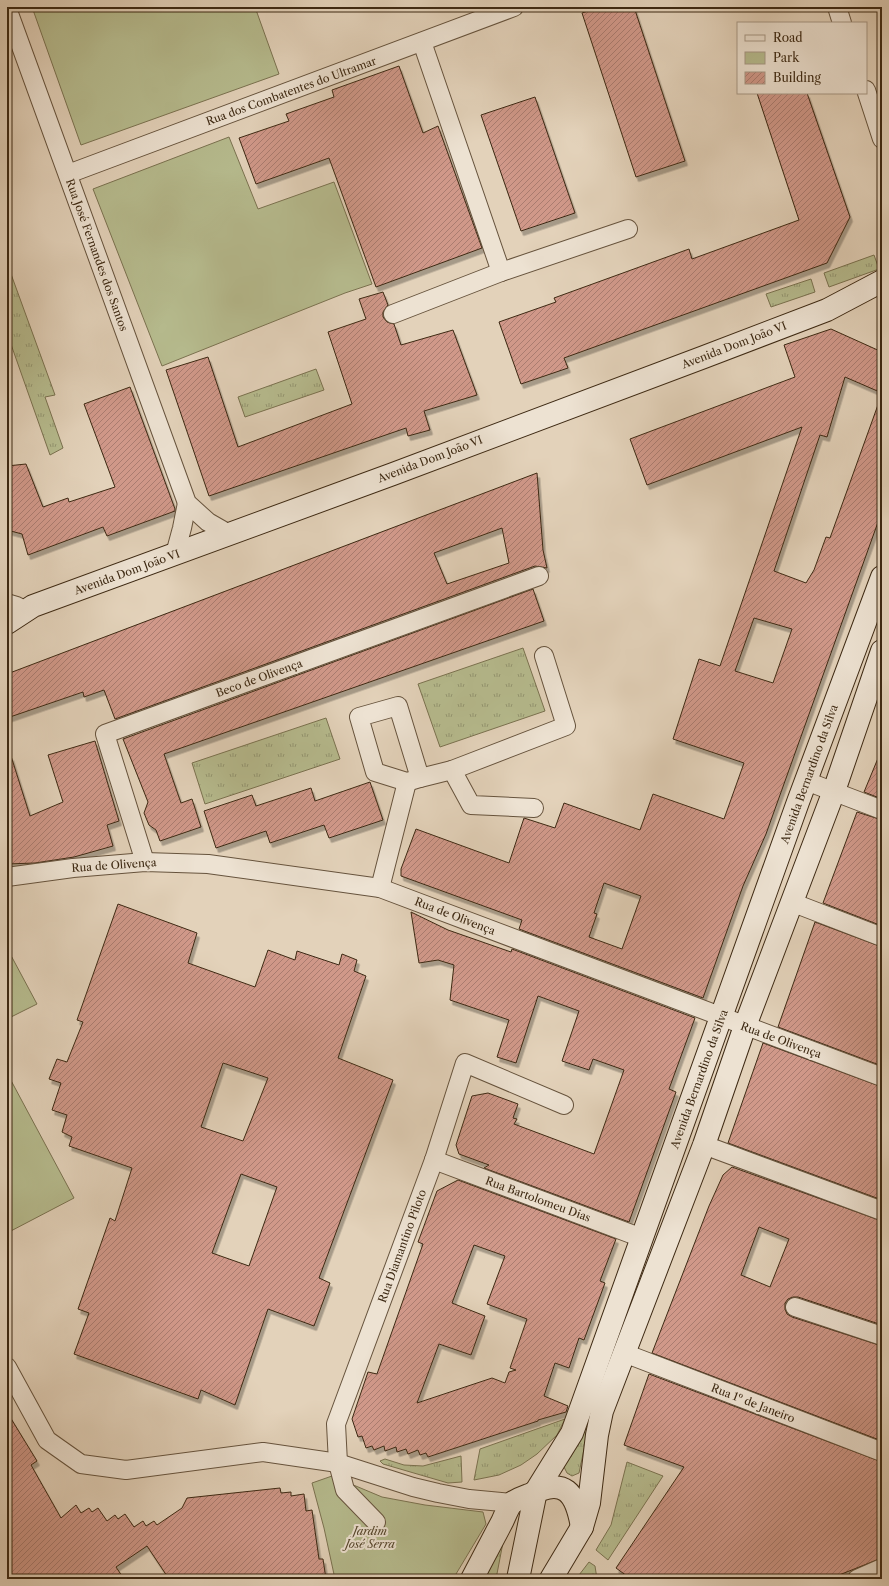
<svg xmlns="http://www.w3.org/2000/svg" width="889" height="1586" font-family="'Libre Caslon Text',serif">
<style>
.grass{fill:url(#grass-tufts);stroke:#7a7250}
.park{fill:#b6bb8e;stroke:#7a7250}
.building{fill:url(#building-hatch);stroke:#3d2913;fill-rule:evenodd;filter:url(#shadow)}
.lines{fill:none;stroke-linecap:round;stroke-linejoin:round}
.street-casing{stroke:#66533d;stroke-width:20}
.secondary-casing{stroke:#3d2913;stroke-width:24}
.street{stroke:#ede2d2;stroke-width:18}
.secondary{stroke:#ede2d2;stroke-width:22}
.labels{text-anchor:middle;stroke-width:4;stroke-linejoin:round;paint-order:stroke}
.street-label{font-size:11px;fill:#3d2913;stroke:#ede2d2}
.park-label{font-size:11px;font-style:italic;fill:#55462c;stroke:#ede2d2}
</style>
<defs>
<pattern id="grass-tufts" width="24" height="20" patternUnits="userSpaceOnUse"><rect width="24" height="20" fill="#b6bb8e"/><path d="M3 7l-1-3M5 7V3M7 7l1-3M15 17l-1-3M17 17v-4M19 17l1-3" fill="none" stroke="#959873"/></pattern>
<pattern id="building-hatch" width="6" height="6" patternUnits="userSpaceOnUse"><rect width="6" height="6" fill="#d09889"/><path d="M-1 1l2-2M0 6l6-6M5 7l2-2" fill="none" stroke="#aa7c6f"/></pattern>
<filter id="shadow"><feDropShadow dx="2.5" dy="4.5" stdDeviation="0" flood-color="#0004"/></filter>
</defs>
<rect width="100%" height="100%" fill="#e3d2ba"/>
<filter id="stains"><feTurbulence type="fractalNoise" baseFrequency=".005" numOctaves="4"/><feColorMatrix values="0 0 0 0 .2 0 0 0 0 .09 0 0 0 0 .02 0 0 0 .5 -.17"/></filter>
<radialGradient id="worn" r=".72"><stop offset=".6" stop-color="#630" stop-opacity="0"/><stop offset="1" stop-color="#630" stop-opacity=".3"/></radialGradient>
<g class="grass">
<polygon points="874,255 879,269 829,287 824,273"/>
<polygon points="7,263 55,395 45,397 63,448 50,455 7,333"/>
<polygon points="811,279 815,292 771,307 766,294"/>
<polygon points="316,369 324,390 245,417 238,397"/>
<polygon points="523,648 545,711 440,747 418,684"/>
<polygon points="326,718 340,759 205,804 192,763"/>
<polygon points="590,1413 591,1416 579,1473 572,1476 567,1473 564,1467"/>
<polygon points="565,1419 557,1435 537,1454 521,1465 499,1475 474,1480 480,1449"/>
<polygon points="461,1456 462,1482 448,1483 383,1464 380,1461 385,1459 404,1465 423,1466"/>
<polygon points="627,1462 663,1476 608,1560 596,1550 611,1525"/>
<polygon points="505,1532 496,1579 479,1579"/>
<polygon points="589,1562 595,1566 597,1579 576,1579"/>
</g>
<g class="park">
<polygon points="32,7 255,7 279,74 81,145"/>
<polygon points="229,137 258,209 334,182 372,284 345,293 162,366 93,189"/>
<polygon points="7,948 37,1004 7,1019"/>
<polygon points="7,1073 74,1198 7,1233"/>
<polygon points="332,1476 382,1497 425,1505 483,1512 486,1524 453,1579 335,1579 324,1528 312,1483"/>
</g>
<g class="building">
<polygon points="600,7 634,7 685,161 636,177 582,13"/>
<polygon points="399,66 423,133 438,126 482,248 376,287 329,158 256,184 239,138 289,121 286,114 334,97 332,90"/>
<polygon points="757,93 807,93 850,217 827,263 564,358 568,368 521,384 499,322 556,302 554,298 689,249 692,259 799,220"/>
<polygon points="535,97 575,213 521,231 481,115"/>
<polygon points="383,292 388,305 383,312 383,317 387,322 394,324 401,345 453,330 477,395 424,411 430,430 408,436 406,428 209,496 166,370 208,357 238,447 352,404 328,332 366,319 359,299"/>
<path d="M 831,329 L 882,352 L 882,393 L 845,377 L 827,437 L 820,435 L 774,571 L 806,583 L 814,570 L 826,537 L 830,538 L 879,402 L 882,402 L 882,511 L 766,834 L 743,886 L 703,998 L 519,929 L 522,920 L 401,876 L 401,869 L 416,829 L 509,863 L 524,818 L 555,828 L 564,803 L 640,830 L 653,794 L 724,819 L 744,763 L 673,739 L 699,659 L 720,666 L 802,427 L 647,485 L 630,439 L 795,377 L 784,345 ZM 754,618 L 792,629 L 773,683 L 735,671 ZM 604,883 L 641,896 L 622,949 L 589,937 L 597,914 L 594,913 Z"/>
<polygon points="130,387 175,509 175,511 107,536 103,527 28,555 22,534 7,530 7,466 26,464 43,507 68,498 69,502 115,487 84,404"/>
<path d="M 537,473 L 543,550 L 547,568 L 535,566 L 115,719 L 104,690 L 84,697 L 83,692 L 7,718 L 7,674 ZM 502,528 L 509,563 L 447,584 L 434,553 Z"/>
<polygon points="533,589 544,621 164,754 181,803 192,799 201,827 160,841 156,830 149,825 144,813 148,802 123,739"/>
<polygon points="95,741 119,821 107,825 113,846 74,857 35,863 7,864 7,757 11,756 30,816 63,802 48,755"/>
<polygon points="881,751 882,751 882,799 864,792"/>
<polygon points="370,782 383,820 329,838 324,825 270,843 266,831 216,848 204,811 252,795 256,806 311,788 315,801"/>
<polygon points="857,812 882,820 882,926 823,903"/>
<path d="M 118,904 L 197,933 L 188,963 L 255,987 L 268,950 L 295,960 L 297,951 L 339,965 L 342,954 L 357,960 L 354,971 L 366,976 L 338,1058 L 393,1080 L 319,1278 L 330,1283 L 314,1326 L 268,1309 L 235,1405 L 201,1390 L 198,1399 L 74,1354 L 89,1313 L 78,1309 L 110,1218 L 115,1221 L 132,1168 L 69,1146 L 72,1137 L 62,1132 L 67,1115 L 52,1110 L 61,1083 L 49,1079 L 57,1059 L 67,1062 L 83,1022 L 77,1020 ZM 223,1063 L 268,1078 L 243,1141 L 201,1127 ZM 241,1174 L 277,1187 L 249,1266 L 212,1253 Z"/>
<polygon points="411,912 448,930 511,952 512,949 695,1018 669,1089 676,1092 629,1222 484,1168 489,1165 459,1154 456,1145 472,1096 488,1093 518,1104 513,1118 517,1119 514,1124 594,1154 624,1070 593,1059 589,1070 562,1061 579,1011 538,996 516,1063 497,1057 509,1020 450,1000 454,965 438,960 419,963"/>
<polygon points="815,922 882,947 882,1066 778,1027"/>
<polygon points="763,1043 882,1087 882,1200 728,1143"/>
<path d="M 732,1167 L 882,1221 L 882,1325 L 798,1297 L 793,1297 L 788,1299 L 785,1303 L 785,1309 L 787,1314 L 792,1317 L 882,1346 L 882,1441 L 652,1353 L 709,1206 L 723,1175 ZM 759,1227 L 789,1239 L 770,1287 L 741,1275 Z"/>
<path d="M 458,1180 L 616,1239 L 600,1281 L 605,1283 L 584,1340 L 579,1338 L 569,1368 L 555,1363 L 544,1396 L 568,1406 L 566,1412 L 538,1420 L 538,1421 L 428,1457 L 426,1453 L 420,1455 L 418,1450 L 408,1454 L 406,1449 L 397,1452 L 396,1447 L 385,1451 L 384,1446 L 374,1450 L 372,1446 L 366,1448 L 362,1436 L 358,1437 L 352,1419 L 368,1372 L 377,1374 L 423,1244 L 418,1242 L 437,1191 ZM 474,1245 L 505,1256 L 487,1304 L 527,1319 L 510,1368 L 516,1370 L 509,1372 L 505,1383 L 492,1378 L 417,1403 L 439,1344 L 471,1355 L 485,1316 L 452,1303 Z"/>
<polygon points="649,1374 882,1462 882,1558 829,1579 631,1579 616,1568 684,1467 624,1445"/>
<polygon points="7,1412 37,1461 31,1465 61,1518 76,1505 81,1513 89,1508 92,1512 98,1508 107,1521 115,1515 118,1519 125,1514 134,1527 143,1521 146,1526 154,1521 157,1525 182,1508 187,1498 280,1488 281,1493 291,1492 291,1496 304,1494 306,1511 312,1510 319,1559 323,1559 326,1579 169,1579 147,1546 116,1567 124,1579 7,1579"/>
</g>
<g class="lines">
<g class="street-casing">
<g id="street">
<polyline points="837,7 842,23"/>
<polyline points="7,8 187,503 208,522 229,534"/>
<polyline points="422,42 501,272"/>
<polyline points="866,90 882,139"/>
<polyline points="68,174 514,7"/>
<polyline points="393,314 501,272 628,229"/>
<polyline points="175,554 182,528 187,503"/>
<polyline points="7,603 17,606"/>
<polygon points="398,706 420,778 407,782 375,772 359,717"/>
<polyline points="452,770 471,805 534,808"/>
<polyline points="420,778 452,770 566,726 544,656"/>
<polyline points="806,781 882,810"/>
<polyline points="145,862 105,734 539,576"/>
<polyline points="7,877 73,868 145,862 208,864 380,888 882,1077"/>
<polyline points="380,888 407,782"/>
<polyline points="791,902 882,937"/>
<polyline points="704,1145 882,1211"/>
<polyline points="434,1160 642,1238"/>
<polyline points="795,1307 882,1336"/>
<polyline points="624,1353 882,1452"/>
<polyline points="7,1367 47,1440 81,1464 126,1470 263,1452 338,1463 413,1487 438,1493 469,1499 512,1503"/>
<polyline points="376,1522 345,1490 338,1463 336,1424 434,1160 465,1063 564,1105"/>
<polyline points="857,1579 882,1568"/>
</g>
</g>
<g class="secondary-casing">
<g id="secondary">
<polyline points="7,623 33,606 393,474 704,357 827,310 882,281"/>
<path d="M 472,1579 C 482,1560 492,1541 502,1522 C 505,1516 508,1507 512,1503 C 517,1499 524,1497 529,1495 C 565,1476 576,1493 582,1527"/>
<polyline points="518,1579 536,1491 572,1433 798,802 882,577"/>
<polyline points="551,1579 582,1527 589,1503 597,1435 602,1411 704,1145 745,1026 834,791 882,651"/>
</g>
</g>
<use href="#street" class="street"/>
<use href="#secondary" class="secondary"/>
</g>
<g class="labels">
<g class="street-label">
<text transform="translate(291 91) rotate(-20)" y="4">Rua dos Combatentes do Ultramar</text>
<text transform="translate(97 255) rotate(70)" y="4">Rua José Fernandes dos Santos</text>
<text transform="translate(734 345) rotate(-21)" y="4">Avenida Dom João VI</text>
<text transform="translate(430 459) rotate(-21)" y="4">Avenida Dom João VI</text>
<text transform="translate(127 572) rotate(-20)" y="4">Avenida Dom João VI</text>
<text transform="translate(259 678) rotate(-20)" y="4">Beco de Olivença</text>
<text transform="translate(809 774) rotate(-70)" y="4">Avenida Bernardino da Silva</text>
<text transform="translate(114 865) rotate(-4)" y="4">Rua de Olivença</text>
<text transform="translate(455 916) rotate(21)" y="4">Rua de Olivença</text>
<text transform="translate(781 1040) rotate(20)" y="4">Rua de Olivença</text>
<text transform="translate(699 1079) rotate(-70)" y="4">Avenida Bernardino da Silva</text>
<text transform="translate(538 1199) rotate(20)" y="4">Rua Bartolomeu Dias</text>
<text transform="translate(402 1246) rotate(-70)" y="4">Rua Diamantino Piloto</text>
<text transform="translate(753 1403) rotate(21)" y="4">Rua 1º de Janeiro</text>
</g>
<g class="park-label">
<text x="370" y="1535">Jardim<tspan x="370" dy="13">José Serra</tspan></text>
</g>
</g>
<rect width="889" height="1586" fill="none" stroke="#e3d2ba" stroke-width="24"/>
<rect x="8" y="8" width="873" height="1570" fill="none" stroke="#3d2913" stroke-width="2"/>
<rect x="12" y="12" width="865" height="1562" fill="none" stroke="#3d2913"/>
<rect x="737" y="22" width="130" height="72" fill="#ede2d2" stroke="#a79886"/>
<rect x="745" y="35" width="20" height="6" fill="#ede2d2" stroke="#a79886"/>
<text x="773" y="42" font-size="12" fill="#3d2913">Road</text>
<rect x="745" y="52" width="20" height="12" fill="#b6bb8e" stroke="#a79886"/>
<text x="773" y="62" font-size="12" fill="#3d2913">Park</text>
<rect x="745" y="72" width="20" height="12" fill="url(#building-hatch)" stroke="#a79886"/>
<text x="773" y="82" font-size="12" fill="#3d2913">Building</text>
<rect width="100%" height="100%" filter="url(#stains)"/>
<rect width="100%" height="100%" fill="url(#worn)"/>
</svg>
